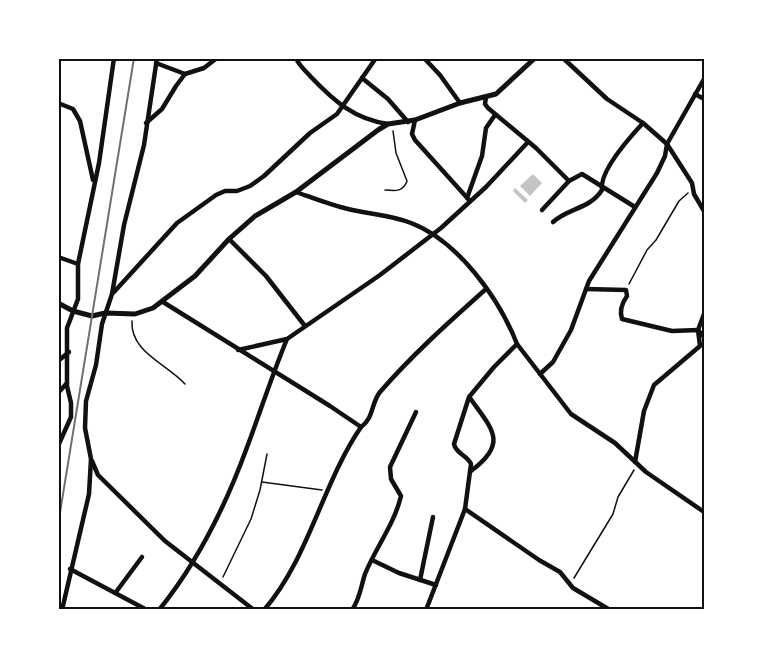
<svg xmlns="http://www.w3.org/2000/svg" width="763" height="668" font-family="Overpass,sans-serif">
<style>
.building{fill:#c4c4c4}
.lines{fill:none;stroke-linecap:round;stroke-linejoin:round}
.path{stroke:#111;stroke-width:1.5}
.minor{stroke:#111;stroke-width:4.5}
.tertiary{stroke:#111;stroke-width:5}
.rail{stroke:#707070;stroke-width:2}
.neatline{fill:none;stroke:#111;stroke-width:2}
</style>
<rect width="100%" height="100%" fill="#fff"/>
<g class="building">
<polygon points="533,174 542,183 530,196 520,186"/>
<polygon points="515,188 528,200 525,203 513,191"/>
</g>
<g class="lines">
<g class="path">
<path d="M 385,190 C 396,191 403,192 407,181 L 396,153 L 393,131"/>
<polyline points="629,284 647,250 656,240 679,201 688,193"/>
<path d="M 132,321 C 130,352 167,364 185,384"/>
<polyline points="262,482 322,490"/>
<polyline points="223,577 251,519 260,490 267,454"/>
<polyline points="574,578 613,514 618,497 634,470"/>
</g>
<g class="minor">
<path d="M 296,58 C 299,66 306,71 311,77 C 334,101 354,119 388,124"/>
<polyline points="424,58 440,75 460,103"/>
<polyline points="563,58 607,99 643,123 667,144 692,183 694,194 704,211"/>
<polyline points="156,63 185,74"/>
<polyline points="362,78 388,99 408,122"/>
<polyline points="695,94 704,99"/>
<polyline points="486,97 485,104 488,108 536,148 569,181 582,174 635,207"/>
<polyline points="58,103 73,109 80,121 93,180"/>
<polyline points="415,120 412,134 415,140 470,201"/>
<polyline points="146,123 162,109 176,86 185,74 204,68 217,58"/>
<path d="M 296,192 C 313,198 330,205 348,209 C 368,214 391,215 411,223 C 458,241 499,298 517,344 L 571,414 L 615,443 L 646,472 L 704,512"/>
<polyline points="467,198 482,156 486,128 495,115"/>
<polyline points="542,210 569,181"/>
<path d="M 553,222 C 568,208 590,209 602,190 C 599,172 630,137 643,123"/>
<polyline points="229,239 266,276 305,326"/>
<polyline points="58,257 78,264"/>
<path d="M 586,289 L 626,290 L 627,296 C 622,303 619,310 622,319 L 672,331 L 698,330 L 704,337"/>
<polyline points="114,292 177,223 216,195 225,191 237,191 250,186 264,176 310,133 337,114 376,58"/>
<path d="M 163,302 L 330,406 L 361,427 C 322,484 309,558 264,610"/>
<polyline points="238,350 287,339 380,275 441,228 486,187 528,142"/>
<polyline points="58,361 69,352"/>
<polyline points="540,374 553,362 571,330 589,281 657,173 665,156 667,144 704,79"/>
<polyline points="58,393 67,383"/>
<path d="M 470,398 C 492,429 509,443 471,471"/>
<path d="M 361,427 C 374,418 371,403 380,392 C 412,355 449,322 486,289"/>
<polyline points="58,446 71,417 71,403 67,386 67,328 78,299 78,264 99,163 114,58"/>
<polyline points="92,461 98,475 165,541 254,610"/>
<polyline points="635,462 644,411 654,385 700,346 698,330 704,314"/>
<polyline points="465,509 539,560 560,572 573,588 610,610"/>
<polyline points="372,560 399,573 436,585"/>
<polyline points="70,569 147,610"/>
<polyline points="420,580 433,517"/>
<polyline points="116,592 142,557"/>
<polyline points="62,610 89,494 91,459 85,428 86,401 96,365 102,324 112,294 124,225 144,145 157,58"/>
<path d="M 159,610 C 197,563 225,507 246,450 C 260,413 272,375 287,339"/>
<path d="M 352,610 C 360,599 361,586 365,574 C 376,547 394,525 401,496 L 391,479 L 390,467 L 416,412"/>
<path d="M 426,610 L 465,509 L 471,464 C 467,455 456,454 454,444 L 469,397 L 494,367 L 517,344"/>
</g>
<polyline class="tertiary" points="58,303 73,311 92,316 105,313 135,314 153,308 195,276 229,239 255,216 296,192 378,130 388,124 415,120 460,103 496,94 535,58"/>
<polyline class="rail" points="58,525 134,58"/>
</g>
<rect width="763" height="668" fill="none" stroke="#ffffff" stroke-width="120"/>
<rect x="60" y="60" width="643" height="548" class="neatline"/>
</svg>
